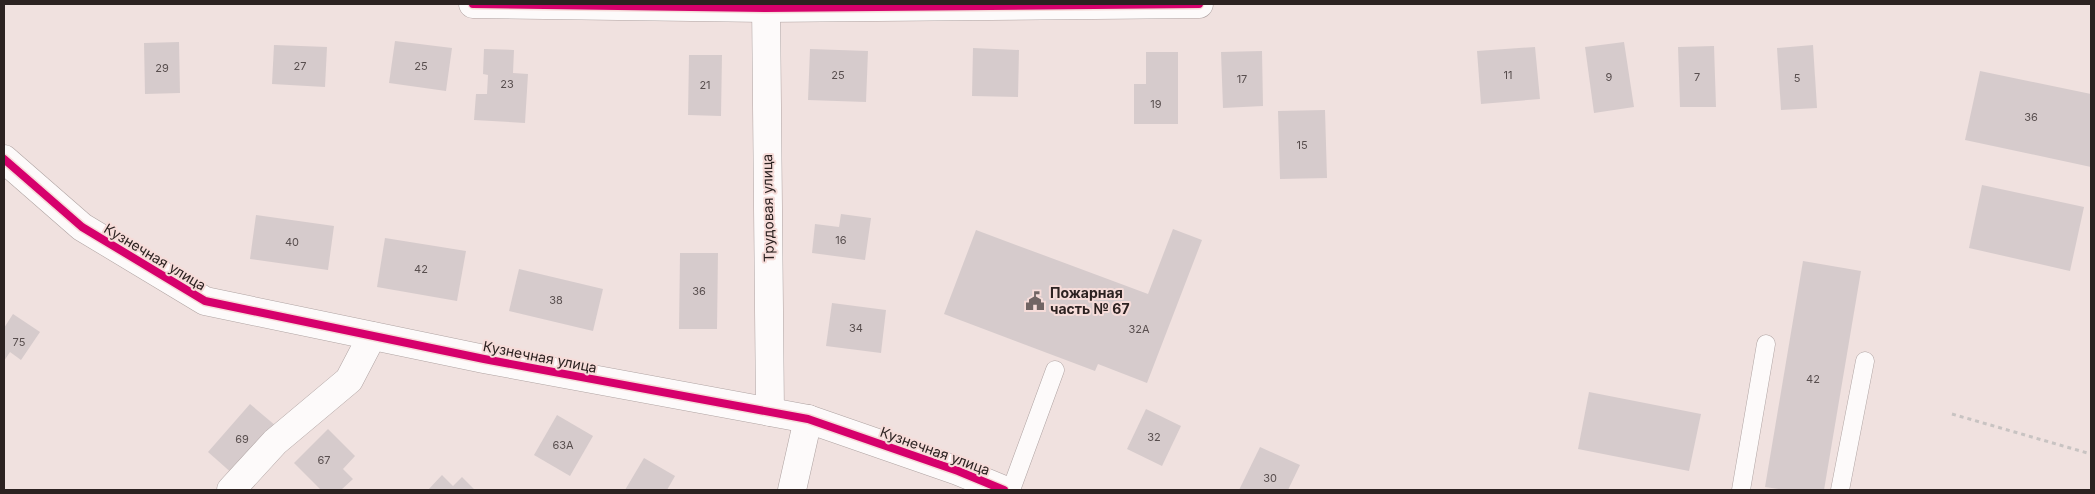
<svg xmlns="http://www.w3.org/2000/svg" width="2095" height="494" font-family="Inter,sans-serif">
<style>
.building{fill:#d6cbcc}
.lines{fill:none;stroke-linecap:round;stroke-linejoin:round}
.service-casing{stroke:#afa3a2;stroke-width:19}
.minor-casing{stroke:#afa3a2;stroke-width:29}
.tertiary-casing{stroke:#afa3a2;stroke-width:29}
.path{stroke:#c8c3c2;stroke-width:3;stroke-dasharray:4 4;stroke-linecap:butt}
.service{stroke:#fdfafa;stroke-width:18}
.minor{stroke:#fdfafa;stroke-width:28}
.tertiary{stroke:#fdfafa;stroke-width:28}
.cycleway-casing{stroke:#f6dcd9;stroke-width:11}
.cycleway{stroke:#d6006c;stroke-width:8}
.labels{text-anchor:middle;stroke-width:4;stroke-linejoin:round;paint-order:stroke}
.number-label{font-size:11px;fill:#584e4e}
.street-label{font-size:14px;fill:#2c2221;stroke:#f6dcd9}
.poi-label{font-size:14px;font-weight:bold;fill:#2c2221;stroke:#f6dcd9;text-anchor:start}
</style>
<rect width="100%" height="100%" fill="#f0e1df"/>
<g class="building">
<polygon points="395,41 452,48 446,91 389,83"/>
<polygon points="179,42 180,93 145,94 144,43"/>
<polygon points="1624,42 1634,107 1594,113 1585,47"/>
<polygon points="274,45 327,47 325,87 272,84"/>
<polygon points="1813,45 1817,108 1781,110 1777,48"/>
<polygon points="1714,46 1716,107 1680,107 1678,47"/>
<polygon points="1535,47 1540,99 1481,104 1477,51"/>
<polygon points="973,48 1019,50 1018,97 972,96"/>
<polygon points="484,49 514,50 513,73 528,74 525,123 474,120 476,94 487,94 488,75 483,74"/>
<polygon points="810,49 868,51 866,102 808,100"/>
<polygon points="1262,51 1263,106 1223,108 1221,52"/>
<polygon points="1146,52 1178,52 1178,124 1134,124 1134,84 1146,84"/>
<polygon points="689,55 722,55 721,116 688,115"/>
<polygon points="1980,71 2091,94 2091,167 1965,140"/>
<polygon points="1325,110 1327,178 1280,179 1278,111"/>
<polygon points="1982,185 2084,207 2070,271 1969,248"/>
<polygon points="841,214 871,218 865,260 812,253 815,224 839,227"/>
<polygon points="256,215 334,226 328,270 250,259"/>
<polygon points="1173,229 1202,240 1147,383 1098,364 1095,371 944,314 976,230 1148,294"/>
<polygon points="385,238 466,251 457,301 377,287"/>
<polygon points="680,253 718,253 717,329 679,329"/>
<polygon points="1803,261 1861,271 1824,490 1784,490 1765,487"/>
<polygon points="519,269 603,289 593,331 509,311"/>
<polygon points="832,303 886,310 881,353 826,346"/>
<polygon points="13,314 40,332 21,360 10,352 4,361 4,328"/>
<polygon points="1589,392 1701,414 1689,471 1578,449"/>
<polygon points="250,404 276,426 234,475 208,452"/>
<polygon points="1146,409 1181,426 1162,466 1127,449"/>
<polygon points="557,415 593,436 570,476 534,455"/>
<polygon points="328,429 355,456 343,469 353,479 341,490 321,490 294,463"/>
<polygon points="1260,447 1300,465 1288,490 1239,490"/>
<polygon points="644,458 675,476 667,490 625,490"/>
<polygon points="442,475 453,486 462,477 475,490 428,490"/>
</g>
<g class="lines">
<g class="service-casing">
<g id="service">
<polyline points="1011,490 1055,370"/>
<polyline points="1741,490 1766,344"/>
<polyline points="1840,490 1865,361"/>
</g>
</g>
<g class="minor-casing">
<g id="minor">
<polyline points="473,4 766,8 1199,4"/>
<polyline points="231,490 275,442 349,380 372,336"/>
<polyline points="792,490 808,419"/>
</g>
</g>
<g class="tertiary-casing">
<g id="tertiary">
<polyline points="766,4 770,412"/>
<polyline points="4,159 82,227 205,301 484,359 808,419 958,471 1004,490"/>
</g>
</g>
<polyline class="path" points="1952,414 2091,454"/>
<use href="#service" class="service"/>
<use href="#minor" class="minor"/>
<use href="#tertiary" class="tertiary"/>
<g class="cycleway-casing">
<g id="cycleway">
<polyline points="473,4 766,8 1199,4"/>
<polyline points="4,159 82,227 205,301 484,359 808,419 958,471 1004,490"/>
</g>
</g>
<use href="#cycleway" class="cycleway"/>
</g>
<defs>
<g id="civic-bare" transform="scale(1.5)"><path d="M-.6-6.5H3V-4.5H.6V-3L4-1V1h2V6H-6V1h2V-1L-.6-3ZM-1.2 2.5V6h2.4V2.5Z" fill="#716564" stroke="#f6dcd9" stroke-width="2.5" paint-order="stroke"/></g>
</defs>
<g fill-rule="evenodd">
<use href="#civic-bare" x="1035" y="301"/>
</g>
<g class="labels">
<g class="number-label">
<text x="300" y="70">27</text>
<text x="421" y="70">25</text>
<text x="162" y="72">29</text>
<text x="838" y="79">25</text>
<text x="1508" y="79">11</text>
<text x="1609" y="81">9</text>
<text x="1697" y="81">7</text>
<text x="1797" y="82">5</text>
<text x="1242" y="83">17</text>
<text x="507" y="88">23</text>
<text x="705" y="89">21</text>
<text x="1156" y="108">19</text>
<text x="2031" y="121">36</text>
<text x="1302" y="149">15</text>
<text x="841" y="244">16</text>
<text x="292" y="246">40</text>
<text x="421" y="273">42</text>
<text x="699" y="295">36</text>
<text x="556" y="304">38</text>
<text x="856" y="332">34</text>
<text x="1139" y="333">32А</text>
<text x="19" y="346">75</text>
<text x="1813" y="383">42</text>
<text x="1154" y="441">32</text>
<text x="242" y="443">69</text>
<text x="563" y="449">63А</text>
<text x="324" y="464">67</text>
<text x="1270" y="482">30</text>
</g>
<g class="street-label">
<text transform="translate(768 208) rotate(-91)" y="5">Трудовая улица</text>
<text transform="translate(155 257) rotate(31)" y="5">Кузнечная улица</text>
<text transform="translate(540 357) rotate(11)" y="5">Кузнечная улица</text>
<text transform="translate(935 451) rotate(20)" y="5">Кузнечная улица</text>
</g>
<g class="poi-label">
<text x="1050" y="298">Пожарная<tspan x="1050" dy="16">часть № 67</tspan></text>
</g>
</g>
<rect width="2095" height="494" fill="none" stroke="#2c2221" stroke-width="10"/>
</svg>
